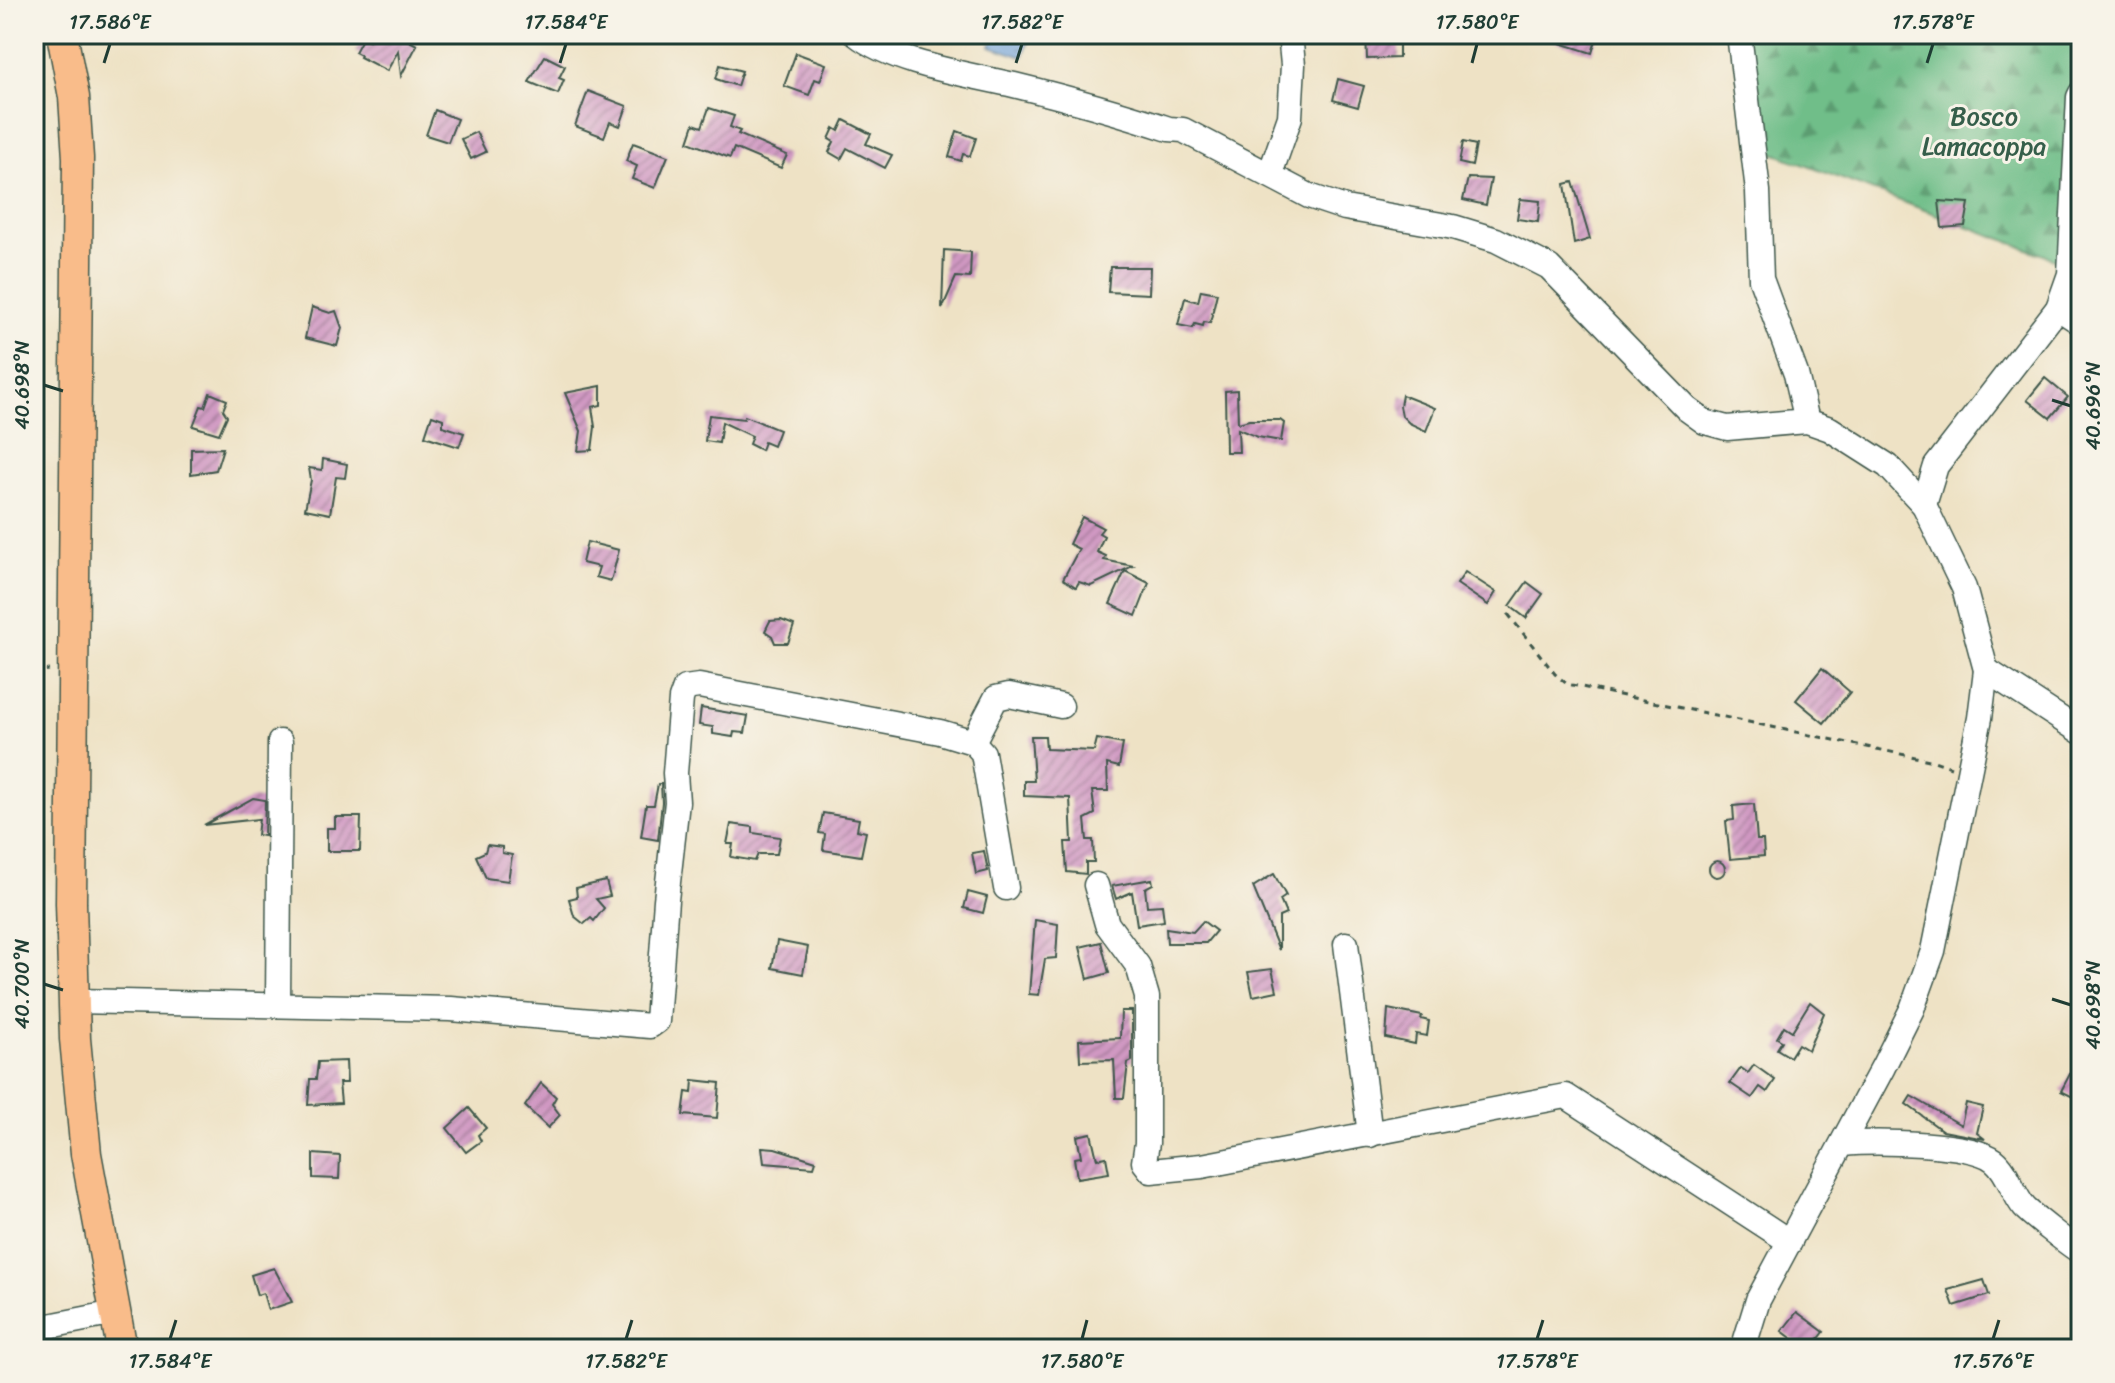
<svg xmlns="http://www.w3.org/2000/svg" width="2115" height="1383" font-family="Sriracha,sans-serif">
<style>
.forest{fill:url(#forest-firs);stroke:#487e5e;stroke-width:2}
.water{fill:url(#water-ripples);stroke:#466e86;stroke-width:2}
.building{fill:url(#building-hatch)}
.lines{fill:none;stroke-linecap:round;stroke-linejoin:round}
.minor-casing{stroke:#3e564a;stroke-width:27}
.major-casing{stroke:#3e564a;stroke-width:33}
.path{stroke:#3e564a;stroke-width:3;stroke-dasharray:6 6;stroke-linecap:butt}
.minor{stroke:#fff;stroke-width:24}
.major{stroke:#f9bc8a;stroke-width:30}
.ticks{fill:none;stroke:#1f3d34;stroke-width:3}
.labels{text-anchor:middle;stroke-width:6;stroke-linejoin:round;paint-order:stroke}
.park-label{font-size:26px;fill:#355e4a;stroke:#f7f3e8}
.neatline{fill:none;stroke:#1f3d34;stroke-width:3}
.ticks-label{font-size:20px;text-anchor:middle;fill:#1f3d34}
</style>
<defs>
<pattern id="forest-firs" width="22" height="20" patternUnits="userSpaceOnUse" patternTransform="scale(2)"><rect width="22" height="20" fill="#70be89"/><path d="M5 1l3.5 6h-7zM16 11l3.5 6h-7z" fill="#5b9c71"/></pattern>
<pattern id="water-ripples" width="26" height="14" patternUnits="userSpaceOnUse" patternTransform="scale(2)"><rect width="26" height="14" fill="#6d9fd8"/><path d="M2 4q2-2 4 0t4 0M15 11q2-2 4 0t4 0" fill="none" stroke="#5983b0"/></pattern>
<pattern id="building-hatch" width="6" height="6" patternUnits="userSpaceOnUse" patternTransform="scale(2)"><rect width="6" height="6" fill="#d098c2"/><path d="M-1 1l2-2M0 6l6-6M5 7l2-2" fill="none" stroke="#a87d9e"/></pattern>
</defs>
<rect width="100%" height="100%" fill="#f7f3e8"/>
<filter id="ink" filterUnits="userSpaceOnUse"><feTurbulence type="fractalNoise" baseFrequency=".0125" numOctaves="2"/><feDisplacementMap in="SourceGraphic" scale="16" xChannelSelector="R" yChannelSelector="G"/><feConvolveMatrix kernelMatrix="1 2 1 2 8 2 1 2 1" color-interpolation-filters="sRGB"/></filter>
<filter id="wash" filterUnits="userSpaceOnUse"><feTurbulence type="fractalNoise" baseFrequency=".006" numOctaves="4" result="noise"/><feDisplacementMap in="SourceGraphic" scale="32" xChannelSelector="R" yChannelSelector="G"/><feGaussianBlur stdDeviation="1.8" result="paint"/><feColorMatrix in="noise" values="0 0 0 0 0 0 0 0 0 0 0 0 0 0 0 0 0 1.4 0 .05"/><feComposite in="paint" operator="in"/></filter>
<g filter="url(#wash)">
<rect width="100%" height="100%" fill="#eee2c5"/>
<polygon class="forest" points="1731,34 2081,34 2081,269 1752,145"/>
<polygon class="water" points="995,34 1007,34 1029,41 1023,57 990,46"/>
<g id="blocks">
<g class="building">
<polygon points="384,34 396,34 417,45 401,76 398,51 387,71 360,57 361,55 355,52 363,37 369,40 375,36 382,39"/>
<polygon points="1366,34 1399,34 1399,58 1367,59"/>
<polygon points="1541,34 1598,34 1592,53 1541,37"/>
<polygon points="796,53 826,64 820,81 815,79 809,95 784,86"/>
<polygon points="545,56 565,66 559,78 564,80 558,94 529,82"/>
<polygon points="720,65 742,71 737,86 716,79"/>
<polygon points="1338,79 1364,86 1358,107 1333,100"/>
<polygon points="588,91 627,106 620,126 610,122 604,137 575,126"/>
<polygon points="709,108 734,116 730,127 740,131 738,134 787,155 781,168 734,148 730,158 688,142 694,124 702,127"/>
<polygon points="435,110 457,119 448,142 426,135"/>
<polygon points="844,120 871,134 866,144 892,155 885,168 847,148 841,159 829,152 834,142 829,139 834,128 839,131"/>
<polygon points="957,131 976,138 970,156 963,154 961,161 949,157"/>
<polygon points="476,132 486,152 471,159 461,139"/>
<polygon points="1463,142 1476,145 1472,166 1459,163"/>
<polygon points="633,143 668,156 655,188 632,179 637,166 626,161"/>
<polygon points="1468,178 1491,179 1486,205 1463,200"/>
<polygon points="1573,182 1590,239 1574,244 1565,184"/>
<polygon points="1520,199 1540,201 1538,222 1517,219"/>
<polygon points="1939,201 1969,203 1965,226 1942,228"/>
<polygon points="944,250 971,252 970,278 956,277 942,309"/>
<polygon points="1110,267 1150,267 1149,294 1108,292"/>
<polygon points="1201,290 1217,293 1210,323 1204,322 1203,326 1195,324 1193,328 1178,325 1185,298 1198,302"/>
<polygon points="312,307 330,313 336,311 342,328 337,346 305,338"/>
<polygon points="2045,378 2068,397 2050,418 2027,400"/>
<polygon points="601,386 601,405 592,407 595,427 592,450 578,451 581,431 565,393"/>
<polygon points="1237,390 1238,423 1249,420 1280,420 1284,423 1281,441 1258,437 1238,429 1239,452 1226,452 1225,391"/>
<polygon points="210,393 227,400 223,410 227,416 219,434 193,426 201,406 205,407"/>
<polygon points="1402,395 1435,408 1426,431 1409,423 1402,416 1400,406"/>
<polygon points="432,415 443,419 443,426 464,433 459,447 425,436"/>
<polygon points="709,415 744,419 745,416 779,430 773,446 764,442 761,450 749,444 752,436 722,422 719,443 705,441"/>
<polygon points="223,448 216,470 191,474 191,449"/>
<polygon points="323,459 347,464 345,478 336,477 330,514 305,509 311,480 309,468 322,470"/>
<polygon points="1082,517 1103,528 1099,533 1104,536 1097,552 1106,556 1104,560 1133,566 1091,586 1079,582 1076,587 1063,579 1079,549 1069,544"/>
<polygon points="587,542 619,550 611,581 596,577 599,567 582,563"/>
<polygon points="1125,571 1149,583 1136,616 1110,604"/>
<polygon points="1465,572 1496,592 1488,605 1457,584"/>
<polygon points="1527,582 1543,594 1526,618 1510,606"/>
<polygon points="781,620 794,625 788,643 775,643 772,636 765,631 770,621"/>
<polygon points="1822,668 1850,692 1824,723 1796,700"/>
<polygon points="701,708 748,716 745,733 734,732 733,737 713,734 713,727 699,725"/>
<polygon points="1031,736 1045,736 1046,749 1094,751 1097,739 1123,744 1119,767 1107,764 1108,791 1092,791 1095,814 1085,819 1087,840 1093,840 1094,862 1086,862 1086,874 1067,872 1065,842 1072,842 1070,798 1024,796 1024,781 1034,781"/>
<polygon points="658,784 661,784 662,802 658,840 641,837 646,805 654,805"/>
<polygon points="253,798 265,800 264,836 257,835 259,819 204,825"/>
<polygon points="1754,804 1757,840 1763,840 1764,856 1730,859 1726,821 1734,820 1733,806"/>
<polygon points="823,813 859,819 857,830 866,832 861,856 823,850 825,834 819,833"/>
<polygon points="335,817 361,817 360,851 327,851 327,828 335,828"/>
<polygon points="731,824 753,827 753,833 780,837 777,854 758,854 755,861 731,857 733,844 727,844"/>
<polygon points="487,845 502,847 502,853 512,855 508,881 486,878 476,856 485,852"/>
<polygon points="984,851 988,871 976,874 972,853"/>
<circle cx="1717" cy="869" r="8"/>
<polygon points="1274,874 1286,896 1280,900 1286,914 1279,917 1279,950 1253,887"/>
<polygon points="1152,879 1153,884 1145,888 1147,906 1162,905 1164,921 1137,925 1132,892 1116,899 1112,886"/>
<polygon points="606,881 610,896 596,899 604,908 594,921 591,918 584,924 574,916 569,899 577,897 576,888"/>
<polygon points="968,892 987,897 983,913 964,908"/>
<polygon points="1035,920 1058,924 1056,958 1045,959 1039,995 1029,994"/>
<polygon points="1203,921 1216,931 1206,943 1167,943 1166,928 1193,932"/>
<polygon points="777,941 808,947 803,974 772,968"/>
<polygon points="1101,942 1109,973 1088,979 1080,947"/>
<polygon points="1272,969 1277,991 1253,996 1248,972"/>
<polygon points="1810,1002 1824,1013 1808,1050 1798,1044 1790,1057 1777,1049 1782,1041 1777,1038 1784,1026 1792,1031"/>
<polygon points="1388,1009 1422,1016 1421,1019 1429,1021 1427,1036 1416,1034 1415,1044 1386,1038"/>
<polygon points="1121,1011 1132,1011 1132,1061 1128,1063 1124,1098 1116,1098 1114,1060 1080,1061 1079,1040 1120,1038"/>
<polygon points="346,1061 347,1083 339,1083 341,1103 308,1105 310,1079 316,1079 318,1062"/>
<polygon points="1754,1065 1775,1080 1767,1092 1760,1087 1752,1098 1730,1083 1741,1068 1748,1073"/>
<polygon points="2071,1072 2081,1077 2081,1101 2061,1091"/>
<polygon points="693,1080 720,1083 717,1118 683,1115 686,1092 692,1093"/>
<polygon points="541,1083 556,1097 552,1104 560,1115 548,1128 525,1106"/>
<polygon points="1911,1096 1961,1125 1966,1103 1983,1107 1977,1133 1985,1139 1943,1131 1906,1104"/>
<polygon points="469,1108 486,1128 478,1135 481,1141 466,1152 447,1128"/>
<polygon points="1091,1133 1097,1159 1106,1157 1109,1173 1077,1178 1074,1158 1081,1157 1077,1136"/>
<polygon points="762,1147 775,1148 816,1161 814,1167 764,1163"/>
<polygon points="313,1154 340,1156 339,1179 313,1178"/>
<polygon points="274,1268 292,1302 268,1310 263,1293 257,1295 251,1275"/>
<polygon points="1984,1280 1989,1295 1954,1306 1948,1290"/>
<polygon points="1797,1312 1824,1332 1811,1349 1806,1349 1782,1331"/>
</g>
</g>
</g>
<g filter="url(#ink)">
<use href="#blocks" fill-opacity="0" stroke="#3e564a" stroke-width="2"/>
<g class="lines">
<g class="minor-casing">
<g id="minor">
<path d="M 856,34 C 894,64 967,74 1014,85 C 1067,98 1118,112 1169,129 L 1183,130 L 1309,196 L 1345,208 L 1453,227 L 1496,240 L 1549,267 L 1687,409 L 1705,422 L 1727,428 L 1807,421 L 1830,429 L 1888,466 L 1924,505 L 1964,588 L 1986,670 L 1980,718 L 1933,951 L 1912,1009 L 1883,1067 L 1758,1300 L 1743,1349"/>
<polyline points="1739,34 1758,191 1761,279 1796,374 1807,421"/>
<polyline points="1270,174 1290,117 1293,65 1290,34"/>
<polyline points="2058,308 2081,323"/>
<polyline points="1924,505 1936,466 2058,308 2070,274 2079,97 2081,93"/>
<polyline points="1986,670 2081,732"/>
<polyline points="973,742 996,698 1009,695 1061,706"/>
<polyline points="1096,885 1107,924 1138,966 1147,997 1147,1143 1144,1162 1151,1171 1202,1166 1566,1096 1790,1242"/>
<polyline points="1346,944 1370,1135"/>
<polyline points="74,1001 451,1009 650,1026 657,1021 666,900 677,802 675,773 681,699 685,688 699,686 940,732 973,742 983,753 1006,888"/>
<polyline points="278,1004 280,742"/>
<path d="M 1843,1144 C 1874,1141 1971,1142 1994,1160 C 2009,1172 2012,1193 2024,1207 C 2028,1212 2077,1251 2081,1252"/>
<polyline points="34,1329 115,1313"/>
</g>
</g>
<g class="major-casing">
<polyline id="major" points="62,34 74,97 78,158 71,903 75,1039 86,1154 122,1349"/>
</g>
<g class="path">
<polyline points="1508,614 1555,674 1567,684 1934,761 1951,767"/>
<polyline points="34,672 49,670"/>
</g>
<use href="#minor" class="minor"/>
<use href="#major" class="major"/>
</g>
</g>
<path class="ticks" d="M 104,63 L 110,44M 560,63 L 566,44M 1016,63 L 1022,44M 1472,63 L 1477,44M 1927,63 L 1933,44M 44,385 L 63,391M 2052,400 L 2071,406M 44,984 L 63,990M 2052,999 L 2071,1005M 170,1339 L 176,1320M 626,1339 L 632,1320M 1082,1339 L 1087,1320M 1537,1339 L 1543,1320M 1993,1339 L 1999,1320"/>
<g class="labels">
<g class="park-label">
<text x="1984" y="125">Bosco<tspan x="1984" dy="30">Lamacoppa</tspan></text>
</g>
</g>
<rect width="2115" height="1383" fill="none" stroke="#f7f3e8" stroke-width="88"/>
<rect x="44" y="44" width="2027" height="1295" class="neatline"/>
<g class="ticks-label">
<text x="110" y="29">17.586°E</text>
<text x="566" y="29">17.584°E</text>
<text x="1022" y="29">17.582°E</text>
<text x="1477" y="29">17.580°E</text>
<text x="1933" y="29">17.578°E</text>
<text transform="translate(22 385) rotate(-90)" y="7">40.698°N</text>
<text transform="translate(2093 406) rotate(-90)" y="7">40.696°N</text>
<text transform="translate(22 984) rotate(-90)" y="7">40.700°N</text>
<text transform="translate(2093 1005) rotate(-90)" y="7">40.698°N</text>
<text x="170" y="1368">17.584°E</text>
<text x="626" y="1368">17.582°E</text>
<text x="1082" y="1368">17.580°E</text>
<text x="1537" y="1368">17.578°E</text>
<text x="1993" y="1368">17.576°E</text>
</g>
</svg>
